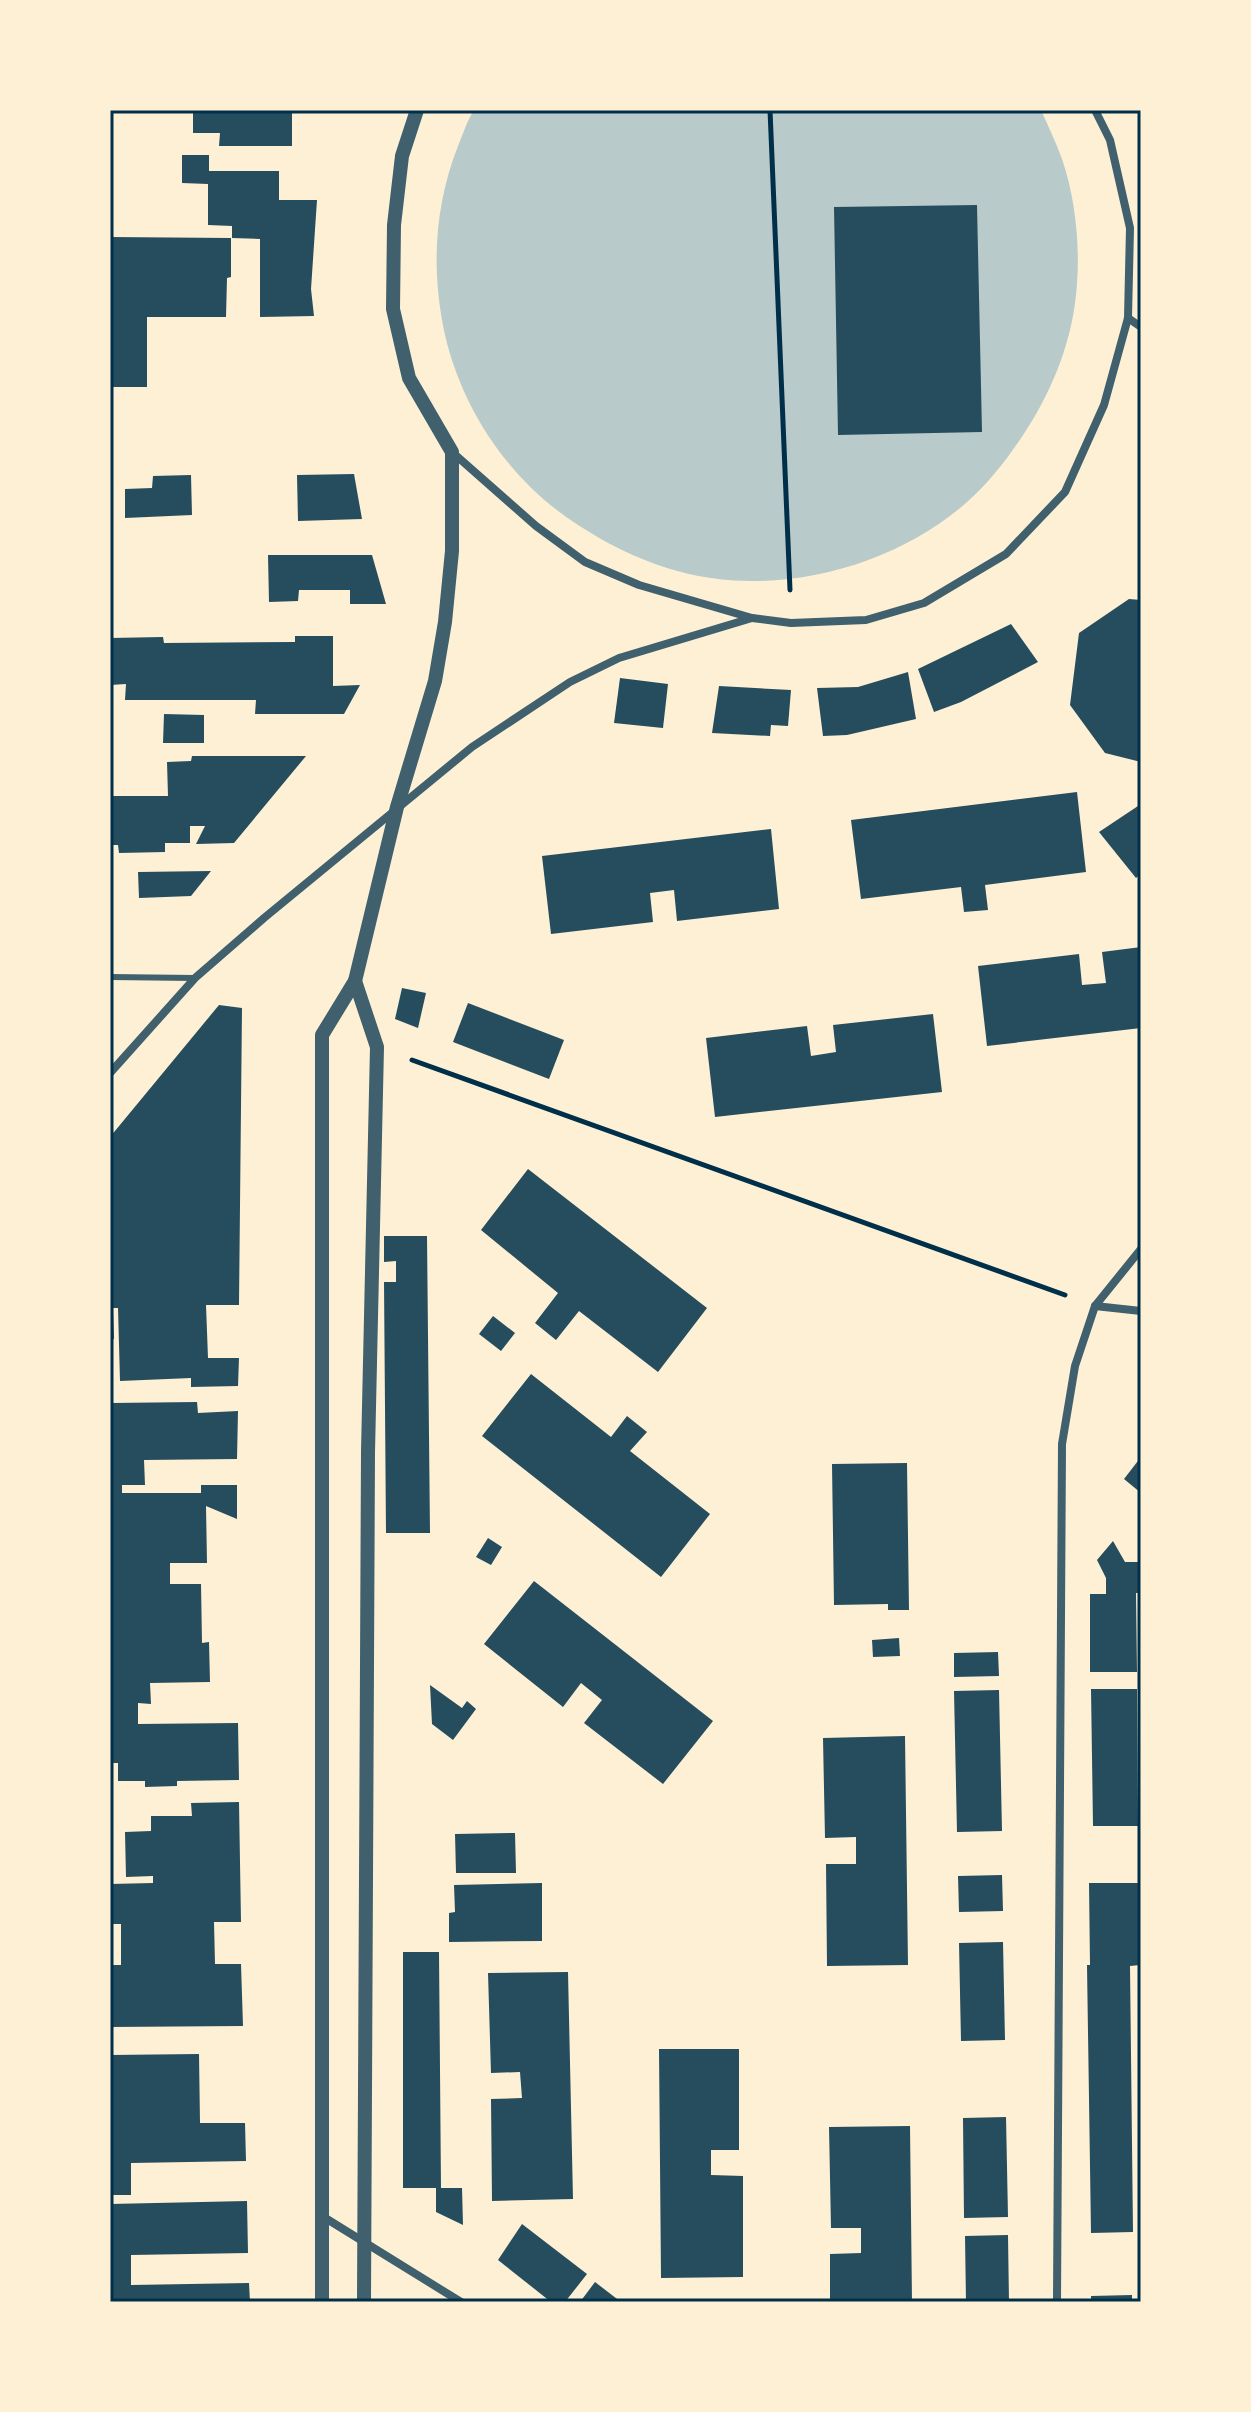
<svg xmlns="http://www.w3.org/2000/svg" width="1251" height="2412" font-family="Signika,sans-serif">
<style>
.green{fill:#b9caca}
.building{fill:#264d5e}
.lines{fill:none;stroke-linecap:round;stroke-linejoin:round}
.path{stroke:#003049;stroke-width:5}
.service{stroke:#3f606c;stroke-width:6}
.minor{stroke:#3f606c;stroke-width:8}
.tertiary{stroke:#3f606c;stroke-width:14}
.neatline{fill:none;stroke:#003049;stroke-width:3}
</style>
<rect width="100%" height="100%" fill="#fdf0d5"/>
<path class="green" d="M 474,110 L 1041,110 C 1048,126 1056,142 1062,159 C 1075,197 1080,243 1077,283 C 1074,336 1054,388 1025,432 C 1009,457 989,483 966,503 C 888,571 766,600 667,568 C 635,558 606,543 578,525 C 511,482 463,412 445,335 C 431,271 434,207 458,146 C 463,134 467,121 474,110 Z"/>
<g class="building">
<polygon points="193,110 292,110 292,146 219,146 220,133 193,133"/>
<polygon points="182,155 209,155 209,171 279,171 279,200 317,200 311,289 314,316 260,317 260,239 232,238 232,226 208,225 208,184 182,183"/>
<polygon points="977,205 982,432 838,435 834,207"/>
<polygon points="110,237 231,238 231,277 227,278 226,317 147,317 147,387 110,387"/>
<polygon points="354,474 362,519 298,521 297,475"/>
<polygon points="191,475 192,515 125,518 125,489 152,488 153,476"/>
<polygon points="268,555 372,555 386,604 350,604 350,590 299,590 298,601 269,602"/>
<polygon points="1129,599 1141,600 1141,762 1105,753 1070,705 1079,633"/>
<polygon points="1011,624 1038,662 961,702 934,712 918,669"/>
<polygon points="295,636 333,636 333,686 360,685 344,714 255,714 256,700 125,700 126,684 110,685 110,638 163,637 164,643 295,642"/>
<polygon points="908,672 916,719 847,735 823,736 817,688 858,687"/>
<polygon points="620,678 668,684 663,728 614,723"/>
<polygon points="719,686 791,690 788,726 771,725 770,736 712,733"/>
<polygon points="164,714 204,715 204,743 163,743"/>
<polygon points="192,756 306,756 234,843 196,844 205,826 190,826 190,843 165,843 165,852 119,853 118,845 110,845 110,796 168,796 167,762 191,761"/>
<polygon points="1077,792 1086,872 985,885 988,910 964,912 961,887 861,899 851,820"/>
<polygon points="1141,804 1141,874 1136,878 1099,832"/>
<polygon points="771,829 779,909 677,921 674,890 650,893 653,922 551,934 542,856"/>
<polygon points="211,871 191,896 139,898 138,872"/>
<polygon points="1141,947 1141,1028 987,1046 978,966 1079,954 1082,985 1106,983 1102,952"/>
<polygon points="402,988 426,993 418,1028 395,1019"/>
<polygon points="468,1003 564,1040 549,1079 453,1042"/>
<polygon points="219,1005 242,1008 239,1305 206,1305 208,1358 239,1358 238,1386 191,1387 191,1378 120,1381 118,1308 110,1308 110,1137"/>
<polygon points="933,1014 942,1092 715,1117 706,1038 807,1026 811,1056 836,1052 833,1025"/>
<polygon points="528,1169 707,1308 658,1372 579,1311 556,1340 535,1323 558,1293 481,1230"/>
<polygon points="384,1236 427,1236 430,1533 386,1533 384,1282 396,1282 396,1261 384,1262"/>
<polygon points="113,1308 114,1339 110,1340 110,1309"/>
<polygon points="493,1316 515,1333 501,1351 479,1334"/>
<polygon points="531,1374 611,1437 627,1416 647,1432 630,1451 710,1514 661,1577 482,1436"/>
<polygon points="197,1402 198,1413 238,1411 237,1459 144,1460 145,1485 122,1485 122,1493 201,1493 201,1485 237,1485 237,1519 206,1506 207,1563 170,1563 170,1584 201,1584 202,1643 209,1642 210,1682 150,1683 151,1704 138,1703 138,1724 238,1723 239,1780 177,1781 177,1786 145,1787 145,1781 118,1781 118,1763 110,1763 110,1403"/>
<polygon points="1141,1457 1141,1493 1124,1479"/>
<polygon points="907,1463 909,1610 888,1610 888,1604 834,1605 832,1464"/>
<polygon points="488,1538 502,1547 491,1565 476,1557"/>
<polygon points="1113,1541 1125,1562 1141,1562 1141,1593 1136,1593 1137,1672 1090,1672 1090,1594 1106,1594 1106,1578 1097,1560"/>
<polygon points="534,1581 713,1721 663,1784 584,1723 602,1700 581,1683 563,1707 484,1644"/>
<polygon points="899,1638 900,1656 873,1657 872,1640"/>
<polygon points="998,1652 999,1676 954,1677 954,1653"/>
<polygon points="430,1685 462,1708 467,1701 476,1709 453,1740 432,1724"/>
<polygon points="1091,1689 1137,1689 1138,1826 1093,1826"/>
<polygon points="999,1690 1002,1831 957,1832 954,1691"/>
<polygon points="905,1736 908,1965 827,1966 826,1864 856,1864 856,1837 825,1838 823,1738"/>
<polygon points="239,1802 241,1922 214,1922 215,1964 241,1964 243,2026 110,2027 110,1965 121,1965 121,1924 110,1924 110,1884 153,1883 153,1876 126,1877 125,1832 151,1831 151,1816 192,1816 191,1803"/>
<polygon points="515,1833 516,1873 456,1873 455,1834"/>
<polygon points="1002,1875 1003,1911 959,1912 958,1876"/>
<polygon points="542,1883 542,1941 449,1942 449,1913 455,1912 454,1885"/>
<polygon points="1089,1883 1139,1883 1140,1965 1130,1966 1133,2232 1091,2233 1087,1965 1090,1965"/>
<polygon points="1003,1942 1005,2040 961,2041 959,1943"/>
<polygon points="403,1952 439,1952 441,2188 462,2188 463,2225 436,2212 436,2188 403,2188"/>
<polygon points="568,1972 573,2199 492,2201 491,2099 522,2098 520,2072 491,2073 488,1973"/>
<polygon points="659,2049 739,2049 739,2150 711,2150 711,2175 743,2176 743,2277 661,2278"/>
<polygon points="199,2054 200,2123 245,2123 246,2161 131,2163 131,2195 110,2195 110,2055"/>
<polygon points="1006,2117 1008,2217 964,2218 963,2118"/>
<polygon points="910,2126 912,2302 830,2302 830,2254 861,2253 861,2228 831,2228 829,2127"/>
<polygon points="247,2201 248,2253 131,2255 131,2285 249,2283 250,2302 110,2302 110,2204"/>
<polygon points="522,2224 587,2274 565,2302 551,2302 498,2260"/>
<polygon points="1008,2235 1009,2302 966,2302 965,2236"/>
<polygon points="595,2282 621,2302 580,2302"/>
<polygon points="1132,2295 1132,2302 1091,2302 1091,2296"/>
</g>
<g class="lines">
<g class="path">
<polyline points="770,110 790,590"/>
<polyline points="412,1060 1065,1295"/>
</g>
<polyline class="service" points="110,977 194,978"/>
<g class="minor">
<polyline points="1128,318 1141,327"/>
<polyline points="452,452 536,526 585,562 639,585 752,618 791,623 866,620 924,603 1006,554 1065,492 1104,405 1128,318 1130,228 1110,140 1095,110"/>
<polyline points="110,1073 195,978 264,918 472,747 570,682 619,658 752,618"/>
<polyline points="1095,1306 1141,1311"/>
<polyline points="322,2216 461,2302"/>
<polyline points="1057,2302 1062,1444 1075,1366 1095,1306 1141,1249"/>
</g>
<g class="tertiary">
<polyline points="355,981 377,1047 368,1452 364,2302"/>
<polyline points="322,2302 322,1035 355,981 397,807 435,681 445,622 452,551 452,452 409,378 393,309 394,225 402,156 417,110"/>
</g>
</g>
<rect width="1251" height="2412" fill="none" stroke="#fdf0d5" stroke-width="224"/>
<rect x="112" y="112" width="1027" height="2188" class="neatline"/>
</svg>
